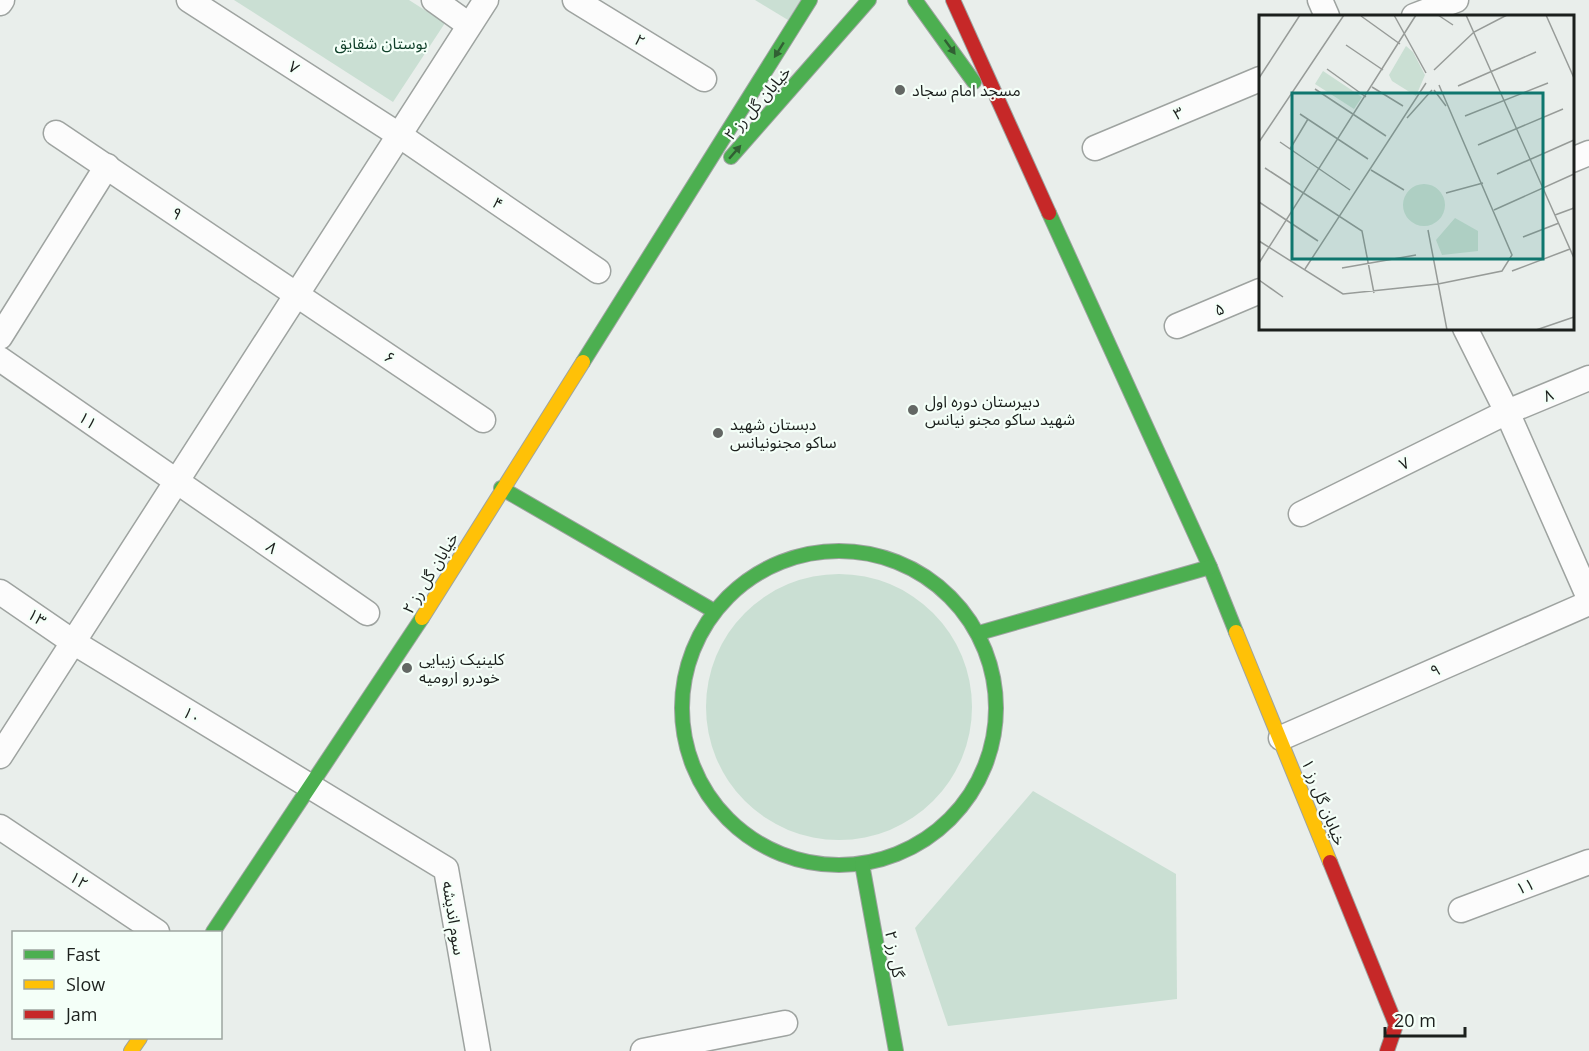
<svg xmlns="http://www.w3.org/2000/svg" width="1589" height="1051" font-family="'Open Sans','Noto Sans Arabic',sans-serif">
<style>
.green{fill:#cadfd3}
.lines{fill:none;stroke-linecap:round;stroke-linejoin:round}
.street-casing{stroke:#9ea3a0;stroke-width:27}
.fast-casing{stroke:#9ea3a0;stroke-width:16}
.slow-casing{stroke:#9ea3a0;stroke-width:16}
.jam-casing{stroke:#9ea3a0;stroke-width:16}
.street{stroke:#fcfcfc;stroke-width:24}
.fast{stroke:#4caf50;stroke-width:14}
.slow{stroke:#ffc107;stroke-width:14}
.jam{stroke:#c62828;stroke-width:14}
.oneway{fill:#316033}
.poi-dot{fill:#636764;stroke:#f4fff8;stroke-width:2}
.labels{text-anchor:middle;stroke-width:4.5;stroke-linejoin:round;paint-order:stroke}
.street-label{font-size:16px;fill:#1b1f1c;stroke:#f4fff8}
.park-label{font-size:16px;fill:#0e3e28;stroke:#f4fff8}
.poi-label{font-size:16px;fill:#1b1f1c;stroke:#f4fff8;text-anchor:start}
.inset-road{fill:none;stroke:#979b98;stroke-width:1.5}
.view{fill:#0f766e;fill-opacity:0.15;stroke:#0f766e;stroke-width:3}
.inset-edge{fill:none;stroke:#1b1f1c;stroke-width:3}
</style>
<rect width="100%" height="100%" fill="#e9eeeb"/>
<g class="green">
<polygon points="234,0 409,0 445,23 393,102"/>
<polygon points="755,0 801,0 788,20"/>
<circle cx="839" cy="707" r="133"/>
<polygon points="1033,791 1176,874 1177,999 948,1026 915,928"/>
</g>
<g class="lines">
<g class="street-casing">
<g id="street">
<polyline points="189,0 399,135 598,271"/>
<polyline points="434,0 469,25"/>
<polyline points="575,0 704,79"/>
<polyline points="1320,0 1327,16"/>
<polyline points="0,3 2,0"/>
<polyline points="1414,16 1456,0"/>
<polyline points="56,133 483,420"/>
<polyline points="1095,148 1260,79"/>
<polyline points="1572,160 1589,153"/>
<polyline points="1177,326 1260,291"/>
<polyline points="1465,328 1507,412 1589,598"/>
<polyline points="0,337 107,166"/>
<polyline points="0,359 367,613"/>
<polyline points="1301,514 1507,412 1589,378"/>
<polyline points="0,592 73,642 446,869 478,1051"/>
<polyline points="1281,738 1589,603"/>
<polyline points="0,756 486,0"/>
<polyline points="0,827 157,932"/>
<polyline points="1461,910 1589,862"/>
<polyline points="643,1051 785,1023"/>
</g>
</g>
<g class="fast-casing">
<g id="fast">
<polyline points="915,0 974,82"/>
<polyline points="731,157 869,0"/>
<polyline points="1049,213 1210,567 1236,632"/>
<polyline points="583,362 810,0"/>
<polyline points="501,488 714,611"/>
<circle cx="839" cy="708" r="157"/>
<polyline points="979,633 1210,567"/>
<polyline points="862,864 896,1051"/>
<polyline points="213,932 422,618"/>
</g>
</g>
<g class="slow-casing">
<g id="slow">
<polyline points="422,618 583,362"/>
<polyline points="1236,632 1330,862"/>
<polyline points="131,1051 140,1038"/>
</g>
</g>
<g class="jam-casing">
<g id="jam">
<polyline points="953,0 1049,213"/>
<polyline points="1330,862 1396,1025 1387,1051"/>
</g>
</g>
<use href="#street" class="street"/>
<use href="#fast" class="fast"/>
<use href="#slow" class="slow"/>
<use href="#jam" class="jam"/>
</g>
<defs><path id="oneway-solid" d="M-6-.8H1V-3.2L6.5 0L1 3.2V.8H-6Z" transform="scale(1.5)"/></defs>
<g class="oneway">
<use href="#oneway-solid" transform="translate(950 47) rotate(54)"/>
<use href="#oneway-solid" transform="translate(779 50) rotate(122)"/>
<use href="#oneway-solid" transform="translate(735 152) rotate(-49)"/>
</g>
<g class="poi-dot">
<circle cx="900" cy="90" r="6"/>
<circle cx="913" cy="410" r="6"/>
<circle cx="718" cy="433" r="6"/>
<circle cx="407" cy="668" r="6"/>
</g>
<g class="labels">
<g class="street-label">
<text transform="translate(640 40) rotate(32)" y="6">۲</text>
<text transform="translate(294 67) rotate(33)" y="6">۷</text>
<text transform="translate(757 103) rotate(-49)" y="6">خیابان گل رز ۲</text>
<text transform="translate(1178 113) rotate(-23)" y="6">۳</text>
<text transform="translate(498 203) rotate(34)" y="6">۴</text>
<text transform="translate(177 213) rotate(34)" y="6">۹</text>
<text transform="translate(1219 309) rotate(-23)" y="6">۵</text>
<text transform="translate(390 357) rotate(34)" y="6">۶</text>
<text transform="translate(1548 395) rotate(-22)" y="6">۸</text>
<text transform="translate(88 420) rotate(35)" y="6">۱۱</text>
<text transform="translate(1404 463) rotate(-26)" y="6">۷</text>
<text transform="translate(272 547) rotate(35)" y="6">۸</text>
<text transform="translate(430 573) rotate(-59)" y="6">خیابان گل رز ۲</text>
<text transform="translate(37 617) rotate(34)" y="6">۱۳</text>
<text transform="translate(1435 670) rotate(-24)" y="6">۹</text>
<text transform="translate(192 715) rotate(32)" y="6">۱۰</text>
<text transform="translate(1324 802) rotate(68)" y="6">خیابان گل رز ۱</text>
<text transform="translate(79 880) rotate(34)" y="6">۱۲</text>
<text transform="translate(1525 886) rotate(-21)" y="6">۱۱</text>
<text transform="translate(454 918) rotate(81)" y="6">سوم اندیشه</text>
<text transform="translate(895 954) rotate(80)" y="6">۲ گل رز</text>
</g>
<g class="park-label">
<text x="381" y="49">بوستان شقایق</text>
</g>
<g class="poi-label">
<text x="912" y="96">مسجد امام سجاد</text>
<text x="925" y="407">دبیرستان دوره اول<tspan x="925" dy="18">شهید ساکو مجنو نیانس</tspan></text>
<text x="730" y="430">دبستان شهید<tspan x="730" dy="18">ساکو مجنونیانس</tspan></text>
<text x="419" y="665">کلینیک زیبایی<tspan x="419" dy="18">خودرو ارومیه</tspan></text>
</g>
</g>
<g transform="translate(1259 15)">
<rect width="315" height="315" fill="#e9eeeb"/>
<path d="M 147,31 L 154,37 L 166,60 L 157,81 L 133,66 L 130,60 ZM 64,56 L 103,82 L 95,94 L 56,69 ZM144 190a21 21 0 1 1 42 0a21 21 0 1 1-42 0ZM 196,203 L 219,216 L 219,236 L 183,240 L 177,225 Z" fill="#cadfd3"/>
<path class="inset-road" d="M 135,0 L 167,58M 179,0 L 194,10M 207,0 L 315,243M 287,0 L 315,63M 102,1 L 141,29M 87,30 L 124,55M 68,54 L 107,82M 175,55 L 215,17 L 248,0M 0,63 L 41,0M 199,71 L 277,37M 113,72 L 144,91M 56,74 L 127,121M 175,75 L 187,91M 41,99 L 109,144M 206,101 L 289,68M 148,103 L 173,75M 0,127 L 85,0M 21,127 L 91,175M 219,130 L 304,94M 31,134 L 49,104M 6,153 L 103,216 L 115,278M 112,155 L 145,175M 238,159 L 315,125M 187,178 L 224,168M 0,187 L 59,226M 235,195 L 315,159M 296,200 L 315,193M 169,215 L 188,315M 264,222 L 300,208M 0,226 L 84,279 L 179,269 L 243,256 L 253,240 L 180,70M 0,248 L 157,0M 83,253 L 157,240M 46,254 L 167,68M 253,256 L 311,234M 0,265 L 24,282M 277,315 L 315,302"/>
<path class="view" d="M 33,78 L 284,78 L 284,244 L 33,244 Z"/>
<rect width="315" height="315" class="inset-edge"/>
</g>
<rect x="12" y="931" width="210" height="108" fill="#f4fff8" stroke="#9da5a0" stroke-width="1.5"/>
<rect x="24" y="950" width="30" height="9" fill="#4caf50" stroke="#9da5a0" stroke-width="1.5"/>
<text x="66" y="961" font-size="18" fill="#1b1f1c">Fast</text>
<rect x="24" y="980" width="30" height="9" fill="#ffc107" stroke="#9da5a0" stroke-width="1.5"/>
<text x="66" y="991" font-size="18" fill="#1b1f1c">Slow</text>
<rect x="24" y="1010" width="30" height="9" fill="#c62828" stroke="#9da5a0" stroke-width="1.5"/>
<text x="66" y="1021" font-size="18" fill="#1b1f1c">Jam</text>
<path d="M1385 1027v9h80v-9" fill="none" stroke="#1b1f1c" stroke-width="3"/>
<text x="1394" y="1027" font-size="18" fill="#1b1f1c" stroke="#f4fff8" stroke-width="4.5" paint-order="stroke">20 m</text>
</svg>
